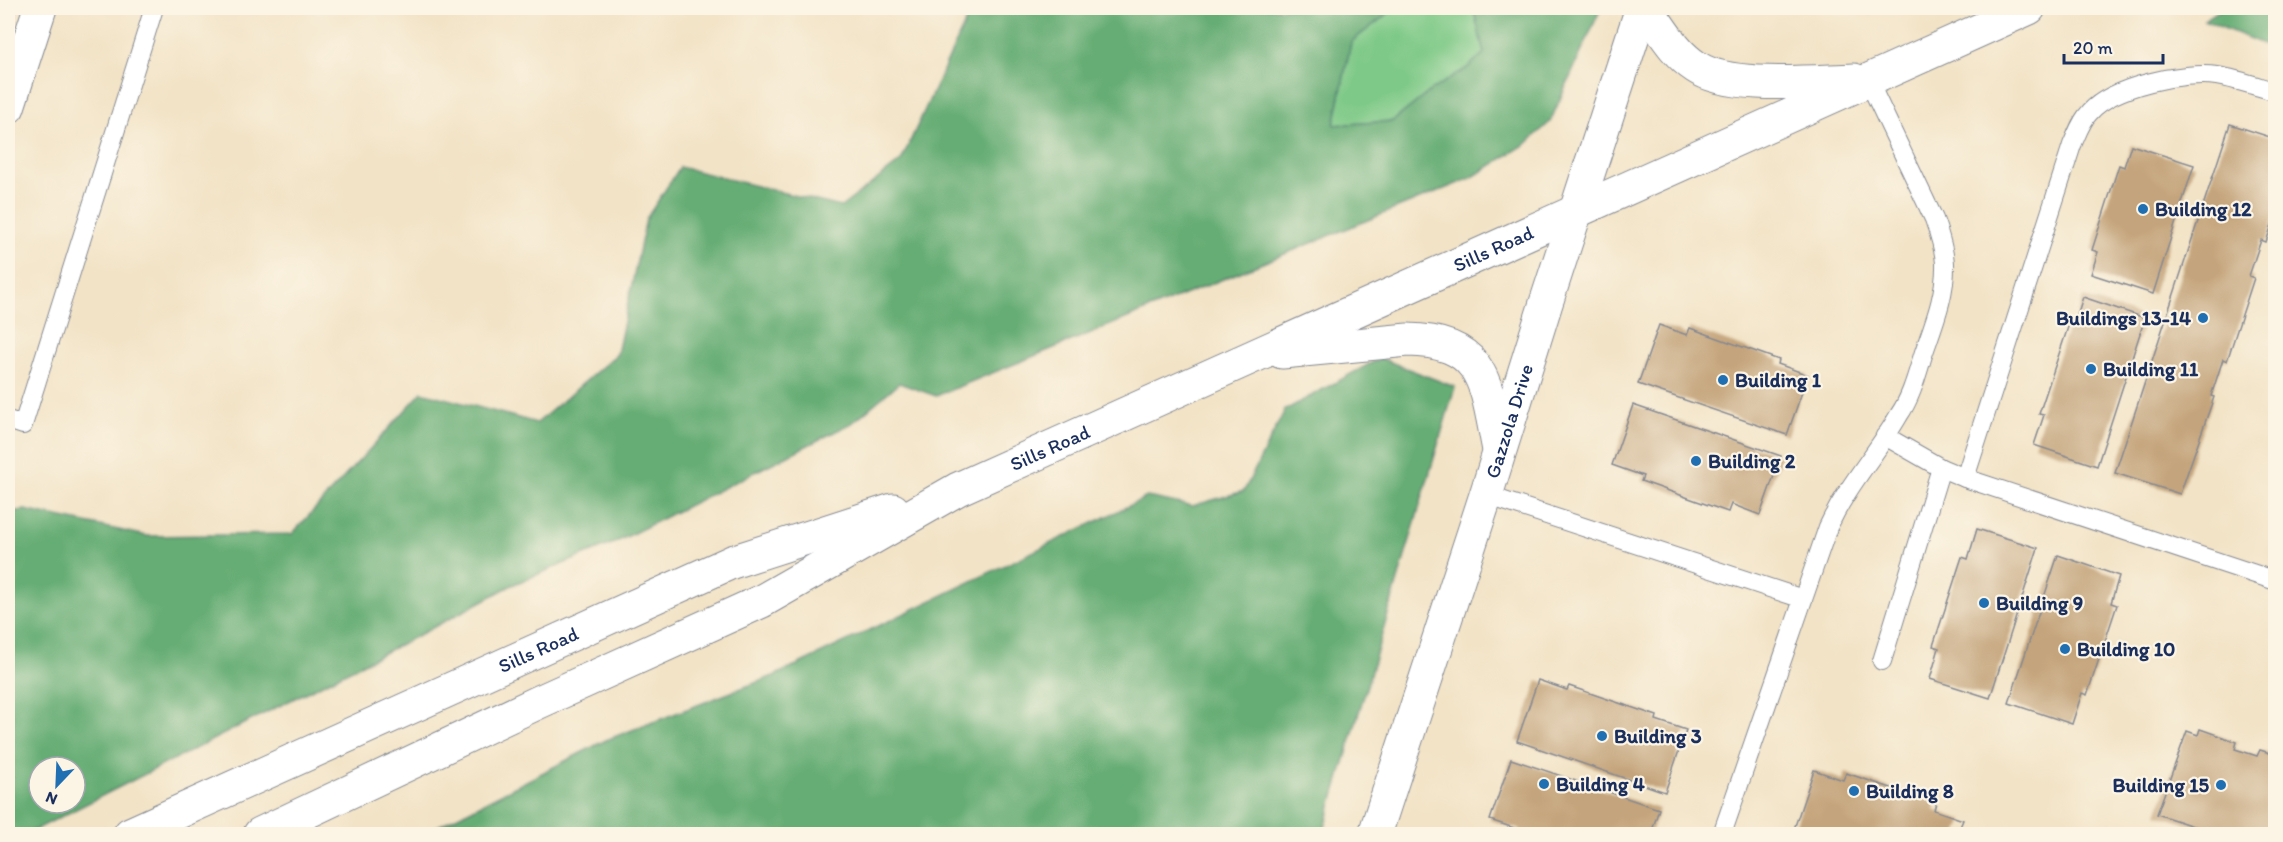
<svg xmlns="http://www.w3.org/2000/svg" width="2283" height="842" font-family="Itim,sans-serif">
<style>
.green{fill:#7ec987;stroke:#4c7c72;stroke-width:1.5}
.forest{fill:#66ad74;stroke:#406e69;stroke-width:1.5;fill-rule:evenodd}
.building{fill:#c4a47b}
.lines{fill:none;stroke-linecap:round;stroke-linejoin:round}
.lane-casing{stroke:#868992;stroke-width:20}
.street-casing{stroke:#868992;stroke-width:35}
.secondary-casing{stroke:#868992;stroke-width:35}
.primary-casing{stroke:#868992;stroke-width:35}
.lane{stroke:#fff;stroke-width:18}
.street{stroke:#fff;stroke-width:33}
.secondary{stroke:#fff;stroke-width:33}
.primary{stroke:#fff;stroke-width:33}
.poi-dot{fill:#1f6fb2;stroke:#fcf5e5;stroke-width:2}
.labels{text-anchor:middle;stroke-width:4.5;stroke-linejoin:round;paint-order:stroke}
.poi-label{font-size:20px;font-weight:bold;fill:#1b2f5e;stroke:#fcf5e5;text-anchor:start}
.street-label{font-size:20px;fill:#1b2f5e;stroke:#fcf5e5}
</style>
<rect width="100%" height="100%" fill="#fcf5e5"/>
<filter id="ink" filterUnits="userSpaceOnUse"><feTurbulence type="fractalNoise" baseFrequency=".0167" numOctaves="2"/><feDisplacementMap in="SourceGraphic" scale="12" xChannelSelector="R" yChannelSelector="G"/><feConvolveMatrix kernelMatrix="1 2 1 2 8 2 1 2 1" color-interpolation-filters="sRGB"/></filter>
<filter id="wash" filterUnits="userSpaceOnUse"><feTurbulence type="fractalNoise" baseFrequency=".008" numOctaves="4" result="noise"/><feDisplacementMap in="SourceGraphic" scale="24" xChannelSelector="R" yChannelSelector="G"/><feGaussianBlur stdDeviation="1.35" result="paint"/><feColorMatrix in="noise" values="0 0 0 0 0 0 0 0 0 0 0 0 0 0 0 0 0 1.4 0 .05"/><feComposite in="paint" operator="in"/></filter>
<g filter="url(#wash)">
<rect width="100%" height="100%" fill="#f2e3c6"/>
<polygon class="green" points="1395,8 1474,11 1484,53 1466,69 1433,89 1393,121 1334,125 1351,42"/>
<g class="forest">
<path d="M 972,8 L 1601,8 L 1550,122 L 1526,144 L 1471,178 L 936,396 L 899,383 L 852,423 L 614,543 L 512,585 L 421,634 L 27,834 L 8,834 L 8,512 L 25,510 L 147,536 L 292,534 L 422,392 L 537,423 L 617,354 L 646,219 L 680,167 L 841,207 L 901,161 ZM 1395,8 L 1474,11 L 1484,53 L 1466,69 L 1433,89 L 1393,121 L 1334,125 L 1351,42 ZM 39,767 L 75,767 L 75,803 L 39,803 Z"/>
<polygon points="2223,8 2275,8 2275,49 2204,20"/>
<polygon points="1380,358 1455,387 1323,834 423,834 606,740 776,675 1147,497 1192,506 1244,491 1285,410"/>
</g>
<g id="blocks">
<g class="building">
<polygon points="2230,124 2276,139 2276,213 2266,242 2261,240 2249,276 2254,278 2227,361 2223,359 2211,396 2214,397 2180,494 2115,473"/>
<polygon points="2131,145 2194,165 2153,294 2091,274 2098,252 2092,250 2119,165 2124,167"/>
<polygon points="2083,297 2145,318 2097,466 2034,445 2044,415 2039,414 2069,324 2074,325"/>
<polygon points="1659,325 1687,335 1690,328 1779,360 1778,364 1808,375 1787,435 1638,384"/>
<polygon points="1633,405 1781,456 1760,515 1731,504 1728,512 1641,481 1643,476 1612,465"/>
<polygon points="1977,529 2038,548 1990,698 1930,679 1939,648 1933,646 1962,557 1968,559"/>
<polygon points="2058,555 2119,576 2111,603 2117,605 2087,695 2082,693 2072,724 2009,703"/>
<polygon points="1538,680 1567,690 1569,686 1657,716 1656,720 1686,730 1665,792 1517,741"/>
<polygon points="2200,729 2237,742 2235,749 2257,756 2260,750 2276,755 2276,834 2217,834 2157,814 2187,731 2198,735"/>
<polygon points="1511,759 1659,809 1651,834 1518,834 1520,830 1490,820"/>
<polygon points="1814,770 1843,780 1846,773 1936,803 1934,810 1963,820 1957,834 1801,834 1793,832"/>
</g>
</g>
</g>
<g filter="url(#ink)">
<use href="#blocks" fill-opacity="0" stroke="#868992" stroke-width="1.5"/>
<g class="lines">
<g class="lane-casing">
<g id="lane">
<polyline points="8,420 23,425 154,8"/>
<polyline points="1885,436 1941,468 1965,478 2276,581"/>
<path d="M 1965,478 L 2072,145 C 2077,134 2081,121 2090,112 C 2113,86 2184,71 2217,76 C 2237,79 2256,86 2276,92"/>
<polyline points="1486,495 1803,599"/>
<polyline points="1882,661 1941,468"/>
<path d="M 1722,834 L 1828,527 C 1848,484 1876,455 1899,415 C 1912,396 1917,374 1924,352 C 1934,323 1946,294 1945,263 C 1944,248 1939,233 1934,219 L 1868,80"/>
</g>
</g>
<g class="street-casing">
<polyline id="street" points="8,107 40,8"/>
</g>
<g class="secondary-casing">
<g id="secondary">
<path id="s1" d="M 1375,834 L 1486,495 L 1546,303 L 1642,8"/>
</g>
</g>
<g class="primary-casing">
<g id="primary">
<path d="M 1646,8 C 1661,28 1674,53 1696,67 C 1730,90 1813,81 1854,80"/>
<path d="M 1282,352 L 1408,340 C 1487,341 1486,387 1499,450"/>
<path id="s2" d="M 130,834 L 732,562 L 893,510"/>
<path id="s3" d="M 260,834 L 539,702 L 762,601 L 958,489 L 2029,8"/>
</g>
</g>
<use href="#lane" class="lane"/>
<use href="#street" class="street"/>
<use href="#secondary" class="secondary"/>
<use href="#primary" class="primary"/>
</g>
</g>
<g class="poi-dot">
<circle cx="2143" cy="209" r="6"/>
<circle cx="2203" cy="318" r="6"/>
<circle cx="2091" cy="369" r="6"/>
<circle cx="1723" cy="380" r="6"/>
<circle cx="1696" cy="461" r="6"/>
<circle cx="1984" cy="603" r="6"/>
<circle cx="2065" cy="649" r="6"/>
<circle cx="1602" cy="736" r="6"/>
<circle cx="1544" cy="784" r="6"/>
<circle cx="2221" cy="785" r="6"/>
<circle cx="1854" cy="791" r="6"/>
</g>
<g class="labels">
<g class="poi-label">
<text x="2155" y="216">Building 12</text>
<text x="2191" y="325" text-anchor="end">Buildings 13-14</text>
<text x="2103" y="376">Building 11</text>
<text x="1735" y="387">Building 1</text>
<text x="1708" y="468">Building 2</text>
<text x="1996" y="610">Building 9</text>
<text x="2077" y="656">Building 10</text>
<text x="1614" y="743">Building 3</text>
<text x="1556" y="791">Building 4</text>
<text x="2209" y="792" text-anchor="end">Building 15</text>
<text x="1866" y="798">Building 8</text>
</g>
<g class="street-label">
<text dy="7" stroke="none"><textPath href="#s3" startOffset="1366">Sills Road</textPath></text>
<text dy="7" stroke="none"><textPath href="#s1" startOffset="434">Gazzola Drive</textPath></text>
<text dy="7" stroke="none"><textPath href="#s3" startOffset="880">Sills Road</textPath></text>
<text dy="7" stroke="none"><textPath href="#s2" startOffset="448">Sills Road</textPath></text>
</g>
</g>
<rect width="2283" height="842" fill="none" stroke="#fcf5e5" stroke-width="30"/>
<g transform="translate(57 785) rotate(203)"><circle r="28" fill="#fcf5e5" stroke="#a2a6af" stroke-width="1.5"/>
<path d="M0-4.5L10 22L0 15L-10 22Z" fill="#1f6fb2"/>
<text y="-9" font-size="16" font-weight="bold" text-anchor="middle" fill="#1b2f5e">N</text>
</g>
<path d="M2064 54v9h99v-9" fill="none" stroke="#1b2f5e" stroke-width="3"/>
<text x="2073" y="54" font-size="18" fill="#1b2f5e" stroke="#fcf5e5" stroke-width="4.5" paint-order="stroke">20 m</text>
</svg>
